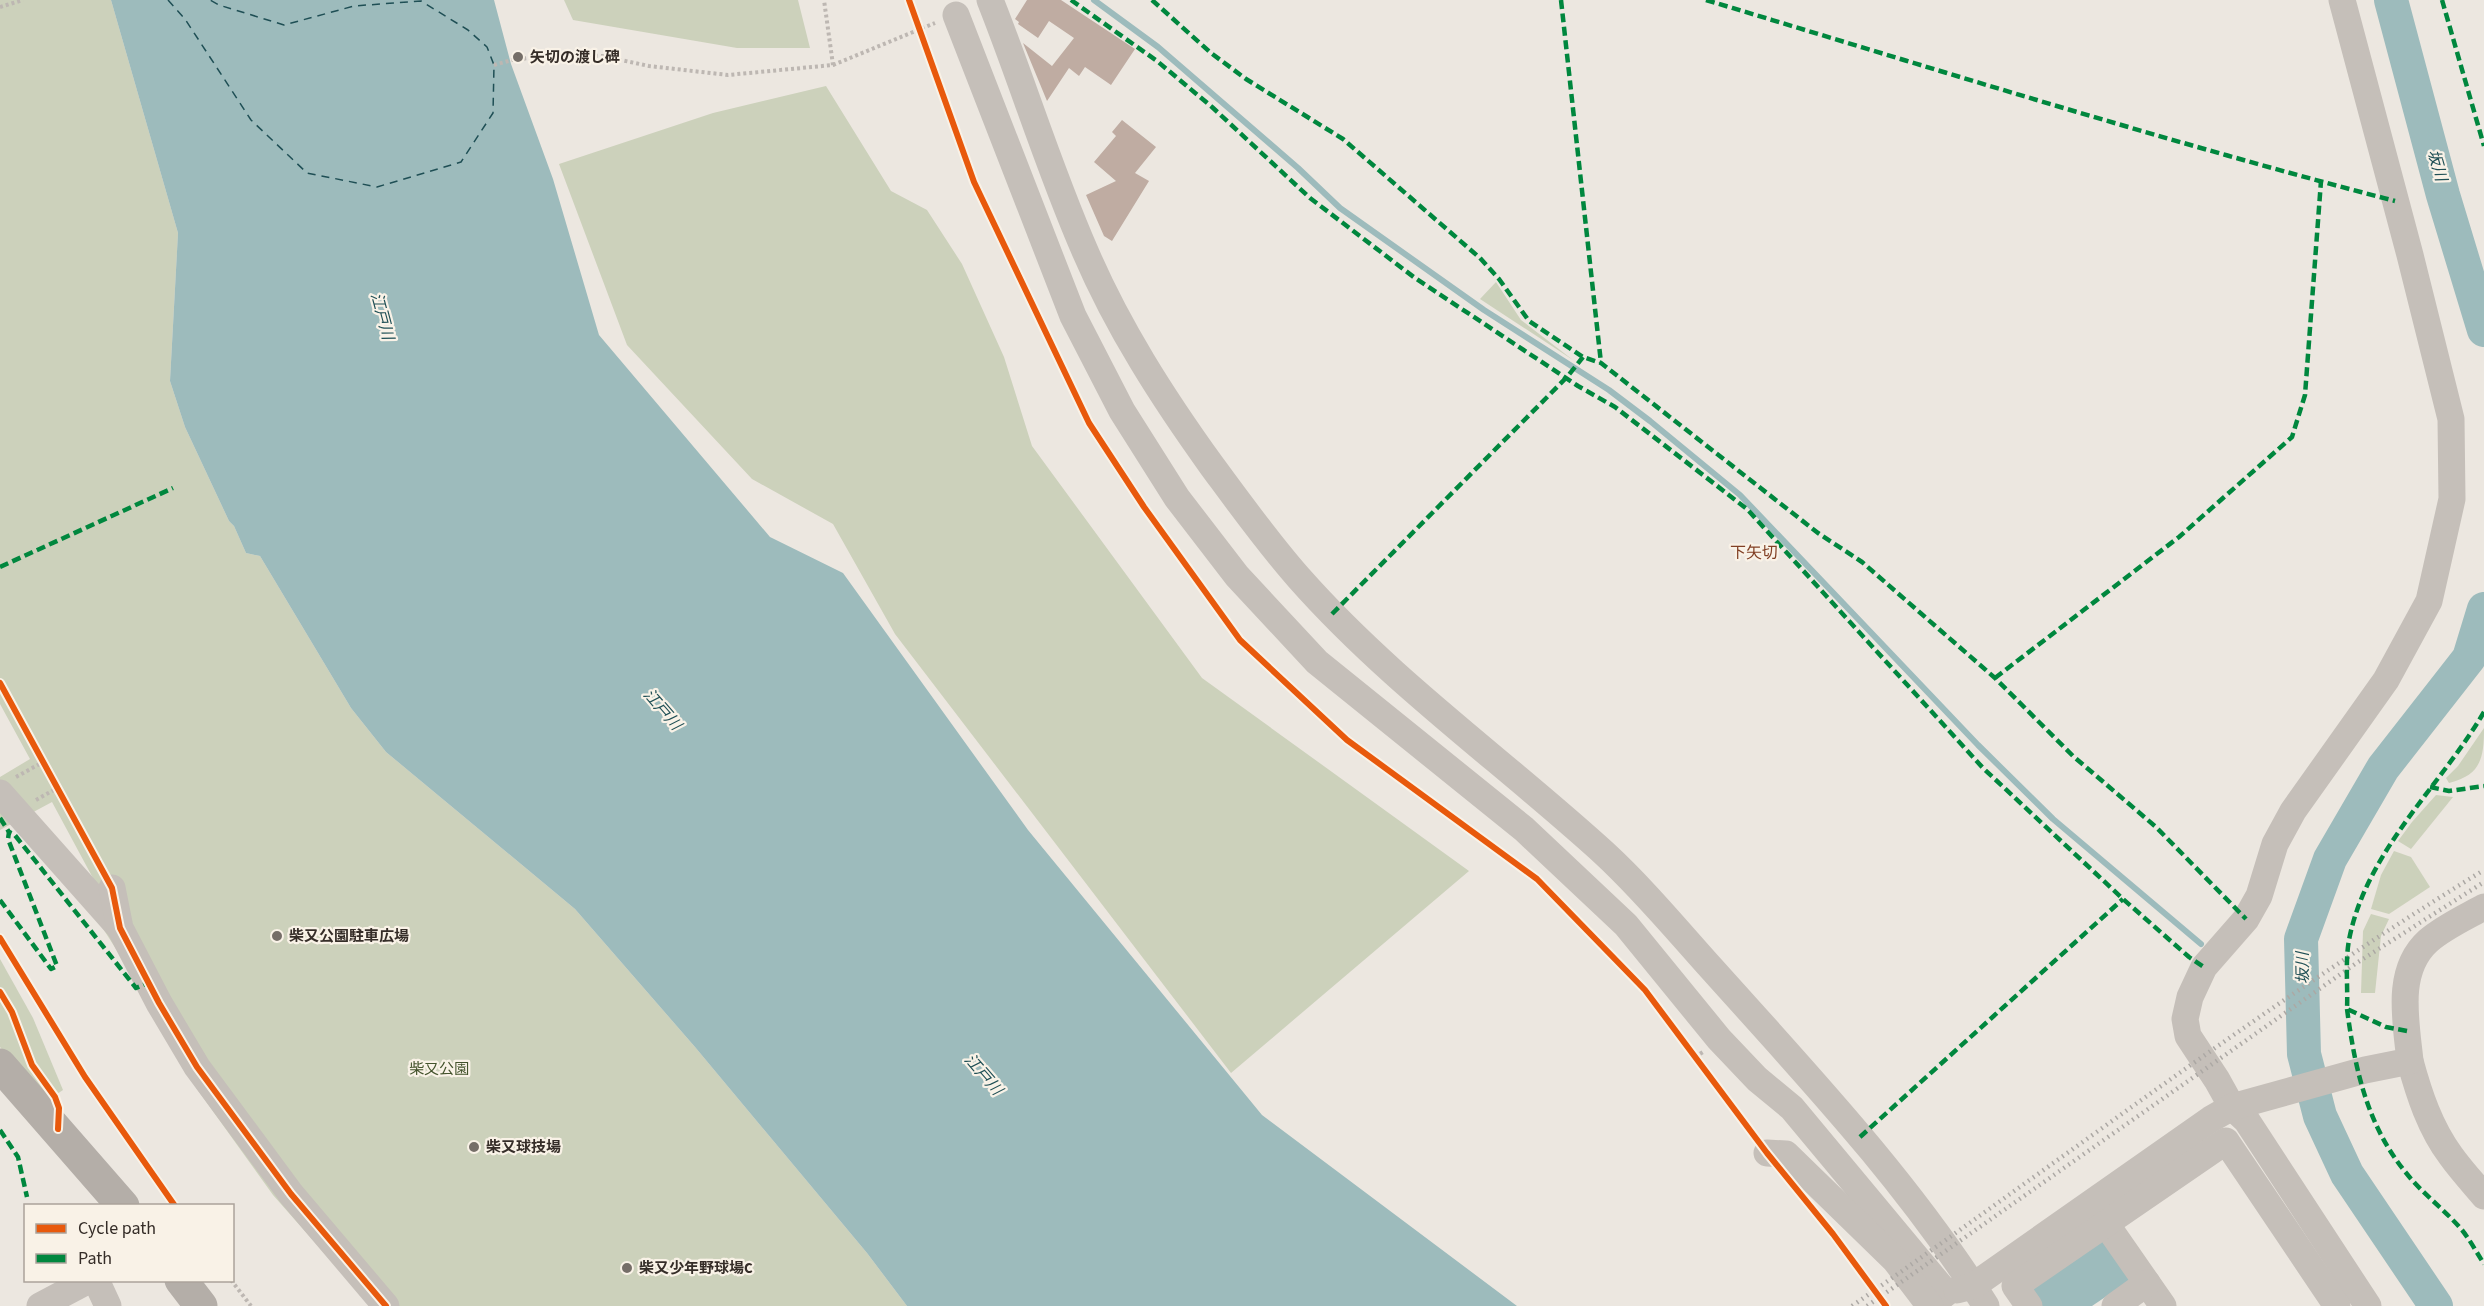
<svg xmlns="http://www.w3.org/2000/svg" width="2484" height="1306" font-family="'Source Sans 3','Noto Sans JP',sans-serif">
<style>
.green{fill:#ccd1bb}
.water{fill:#9dbbbc}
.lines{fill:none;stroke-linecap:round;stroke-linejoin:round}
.stream{stroke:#9dbbbc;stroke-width:6}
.river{stroke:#9dbbbc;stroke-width:34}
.ferry{stroke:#1f4f55;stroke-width:1.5;stroke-dasharray:8 6;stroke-linecap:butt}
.building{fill:#bfaca2}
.path{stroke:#bdb7b2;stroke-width:4;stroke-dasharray:3 3;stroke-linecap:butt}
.minor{stroke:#c5bfb9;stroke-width:27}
.major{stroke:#b4aea8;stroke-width:33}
.rail{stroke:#aca8a4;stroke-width:4.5;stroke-dasharray:1.5 4.5;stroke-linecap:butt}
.quiet{stroke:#00873e;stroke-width:4.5;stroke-dasharray:9 4.5;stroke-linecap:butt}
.cycleway-casing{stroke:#f9f2e7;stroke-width:10}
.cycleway{stroke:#e8590c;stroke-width:6}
.poi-dot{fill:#756e68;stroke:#f9f2e7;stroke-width:2}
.labels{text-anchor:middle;stroke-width:4.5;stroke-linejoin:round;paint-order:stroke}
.poi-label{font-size:15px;font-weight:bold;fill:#352d28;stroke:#f9f2e7;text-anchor:start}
.park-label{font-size:15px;fill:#43532c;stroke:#f9f2e7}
.water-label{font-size:16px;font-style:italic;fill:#1f4f55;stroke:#f9f2e7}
.neighbourhood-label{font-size:16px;fill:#813f24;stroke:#f9f2e7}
</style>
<rect width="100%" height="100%" fill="#ece7e0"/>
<g class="green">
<polygon points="0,0 111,0 178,233 170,381 185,427 229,521 234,526 246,553 260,556 351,708 386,752 575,909 695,1047 867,1253 907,1306 371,1306 273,1195 197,1089 137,982 88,905 101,893 52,802 0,830 0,777 30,759 0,704"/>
<polygon points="564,0 798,0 810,48 737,48 573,20"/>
<polygon points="826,86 891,191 927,210 962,264 1004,357 1032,446 1202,678 1469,871 1231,1073 895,634 833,524 752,479 627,345 559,164 713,113"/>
<polygon points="1496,282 1521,320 1573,360 1480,299"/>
<path d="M 2484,728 C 2484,758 2481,775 2449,783 L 2446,778 L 2458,766 Z"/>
<polygon points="2436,795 2453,797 2411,849 2398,841 2412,822"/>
<polygon points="2394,851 2411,857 2430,887 2389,914 2371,909 2381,875"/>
<polygon points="2371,914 2389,919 2381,936 2375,993 2361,993 2363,931"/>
<polygon points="0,959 33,1018 63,1090 48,1100 0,1047"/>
</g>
<g class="water">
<polygon points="111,0 494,0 511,64 553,179 599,335 770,537 843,573 1028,830 1262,1115 1517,1306 907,1306 867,1253 695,1047 575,909 386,752 351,708 260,556 246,553 234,526 229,521 185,427 170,381 178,233"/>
<polygon points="2104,1238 2132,1279 2092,1306 2038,1306 2028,1290"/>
</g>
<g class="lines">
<polyline class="stream" points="1094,0 1158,47 1298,168 1340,208 1484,310 1609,390 1650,421 1740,495 1978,745 2053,819 2201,944"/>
<g class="river">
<polyline points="2391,0 2443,195 2484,330"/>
<polyline points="2436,1306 2347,1174 2320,1116 2304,1054 2301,939 2330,859 2383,768 2469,658 2484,609"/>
</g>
<polyline class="ferry" points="168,0 185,19 251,120 307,173 377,187 461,162 493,113 494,65 487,47 468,30 421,1 354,6 284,25 219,5 210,0"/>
</g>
<g class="building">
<polygon points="1027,0 1061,0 1135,49 1111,85 1085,67 1079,76 1069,68 1047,101 1023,43 1052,66 1074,38 1049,21 1038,38 1018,24 1019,22 1015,19"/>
<polygon points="1122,120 1156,147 1135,173 1149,181 1112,241 1104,236 1086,195 1116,181 1094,162 1116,136 1112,132"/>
</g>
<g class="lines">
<g class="path">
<polyline points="0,7 23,0"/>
<polyline points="494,65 512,60 562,54 602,56 649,66 728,75 833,65 824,0"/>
<polyline points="833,65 935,23"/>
<polyline points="0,683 102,869"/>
<polyline points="16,777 45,761"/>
<polyline points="36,800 59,787"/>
<polyline points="0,938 85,1077 175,1206"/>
<polyline points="1695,1057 1703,1052"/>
<polyline points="231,1280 251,1306"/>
</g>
<g class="minor">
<path d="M 990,0 C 1023,83 1049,169 1085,251 C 1118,328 1163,398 1212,466 C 1240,504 1268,543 1299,578 C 1390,681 1503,761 1604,853 C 1643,889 1676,929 1712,969 C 1808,1076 1909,1183 1986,1306"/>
<polyline points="2342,0 2410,255 2451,419 2452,499 2429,601 2386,680 2293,811 2275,844 2259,896 2246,919 2204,967 2190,997 2185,1019 2188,1036 2217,1080 2232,1107 2247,1121 2368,1306"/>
<polyline points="956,15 1073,316 1122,411 1177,498 1237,576 1317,662 1524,829 1626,925 1719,1039 1757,1079 1792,1108 1946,1293 1930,1306"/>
<polyline points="0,793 119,927"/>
<polyline points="112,888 120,928 159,1003 197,1067 291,1194 386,1306"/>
<path d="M 2410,1061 C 2419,1094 2430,1128 2451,1156 C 2461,1170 2473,1183 2484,1196"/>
<polyline points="1767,1153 1786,1154 1895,1260 1930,1306"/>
<polyline points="2106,1224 2163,1306"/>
<polyline points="96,1280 108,1306"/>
<path d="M 1957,1290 L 1973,1286 L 2211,1119 L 2232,1107 L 2365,1070 L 2410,1061 C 2406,1021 2395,971 2428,941 C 2444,927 2466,917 2484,907"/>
<polyline points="40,1306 89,1280"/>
<polyline points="2029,1306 2015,1286 2226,1141 2337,1306"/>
<polyline points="2115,1306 2147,1283"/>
</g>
<g class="major">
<polyline points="0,1065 123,1206"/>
<polyline points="181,1280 201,1306"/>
</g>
<g class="rail">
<path d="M 1852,1306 C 2062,1160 2265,1004 2484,870"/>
<polyline points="1867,1306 2355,964 2484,882"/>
</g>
<g class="quiet">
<polyline points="1071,0 1157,61 1212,107 1310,198 1415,278 1578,386 1615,407 1747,509 1983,768 2123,899 2189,957 2204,967"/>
<polyline points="1152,0 1211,53 1246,79 1343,139 1480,258 1499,279 1529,321 1583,357 1601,363 1818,533 1862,562 1995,678 2073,756 2156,827 2246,919"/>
<polyline points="1561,0 1601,363"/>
<path d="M 1706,0 C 1935,69 2164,141 2395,201"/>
<polyline points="2442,0 2484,146"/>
<polyline points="0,567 173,488"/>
<polyline points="1332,614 1567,377 1583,357"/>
<polyline points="1995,678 2179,537 2292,437 2305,395 2321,181"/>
<polyline points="2430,787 2449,791 2484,786"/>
<polyline points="0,818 9,832"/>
<polyline points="0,900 51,969 57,966 8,839 9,832 14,834 136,988 148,983"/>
<path d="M 2347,1009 C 2355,1069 2367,1126 2407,1174 C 2423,1194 2445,1210 2462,1230 C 2470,1240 2477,1253 2484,1264"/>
<path d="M 2407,1031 L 2386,1027 L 2347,1009 C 2348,987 2345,962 2349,940 C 2366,851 2440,787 2484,712"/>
<polyline points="0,1130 18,1157 27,1197"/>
<polyline points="1860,1137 2123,899"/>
</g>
<g class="cycleway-casing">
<g id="cycleway">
<polyline points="909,0 974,182 1089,423 1144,507 1240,640 1347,740 1537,879 1645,990 1767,1153 1833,1234 1886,1306"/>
<polyline points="0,683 112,888 120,928 159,1003 197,1067 291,1194 386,1306"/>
<polyline points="0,938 85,1077 175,1206"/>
<polyline points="0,992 12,1012 32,1065 55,1097 59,1108 58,1129"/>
</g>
</g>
<use href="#cycleway" class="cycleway"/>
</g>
<g class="poi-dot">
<circle cx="518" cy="57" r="6"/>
<circle cx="277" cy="936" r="6"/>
<circle cx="474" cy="1147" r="6"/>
<circle cx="627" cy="1268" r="6"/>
</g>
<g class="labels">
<g class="poi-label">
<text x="530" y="62">矢切の渡し碑</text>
<text x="289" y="941">柴又公園駐車広場</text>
<text x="486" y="1152">柴又球技場</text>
<text x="639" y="1273">柴又少年野球場C</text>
</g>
<g class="park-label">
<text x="439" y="1074">柴又公園</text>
</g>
<g class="water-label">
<text transform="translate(2438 165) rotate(74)" y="6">坂川</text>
<text transform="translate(383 316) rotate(75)" y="6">江戸川</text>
<text transform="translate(663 709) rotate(49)" y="6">江戸川</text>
<text transform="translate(2302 968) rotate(-91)" y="6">坂川</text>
<text transform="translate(984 1074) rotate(49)" y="6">江戸川</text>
</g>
<g class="neighbourhood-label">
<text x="1754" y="558">下矢切</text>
</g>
</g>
<rect x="24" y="1204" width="210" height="78" fill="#f9f2e7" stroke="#aba39b" stroke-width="1.5"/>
<rect x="36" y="1224" width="30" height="9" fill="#e8590c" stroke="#aba39b" stroke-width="1.5"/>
<text x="78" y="1234" font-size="18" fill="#352d28">Cycle path</text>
<rect x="36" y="1254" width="30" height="9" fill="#00873e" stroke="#aba39b" stroke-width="1.5"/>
<text x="78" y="1264" font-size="18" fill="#352d28">Path</text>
</svg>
